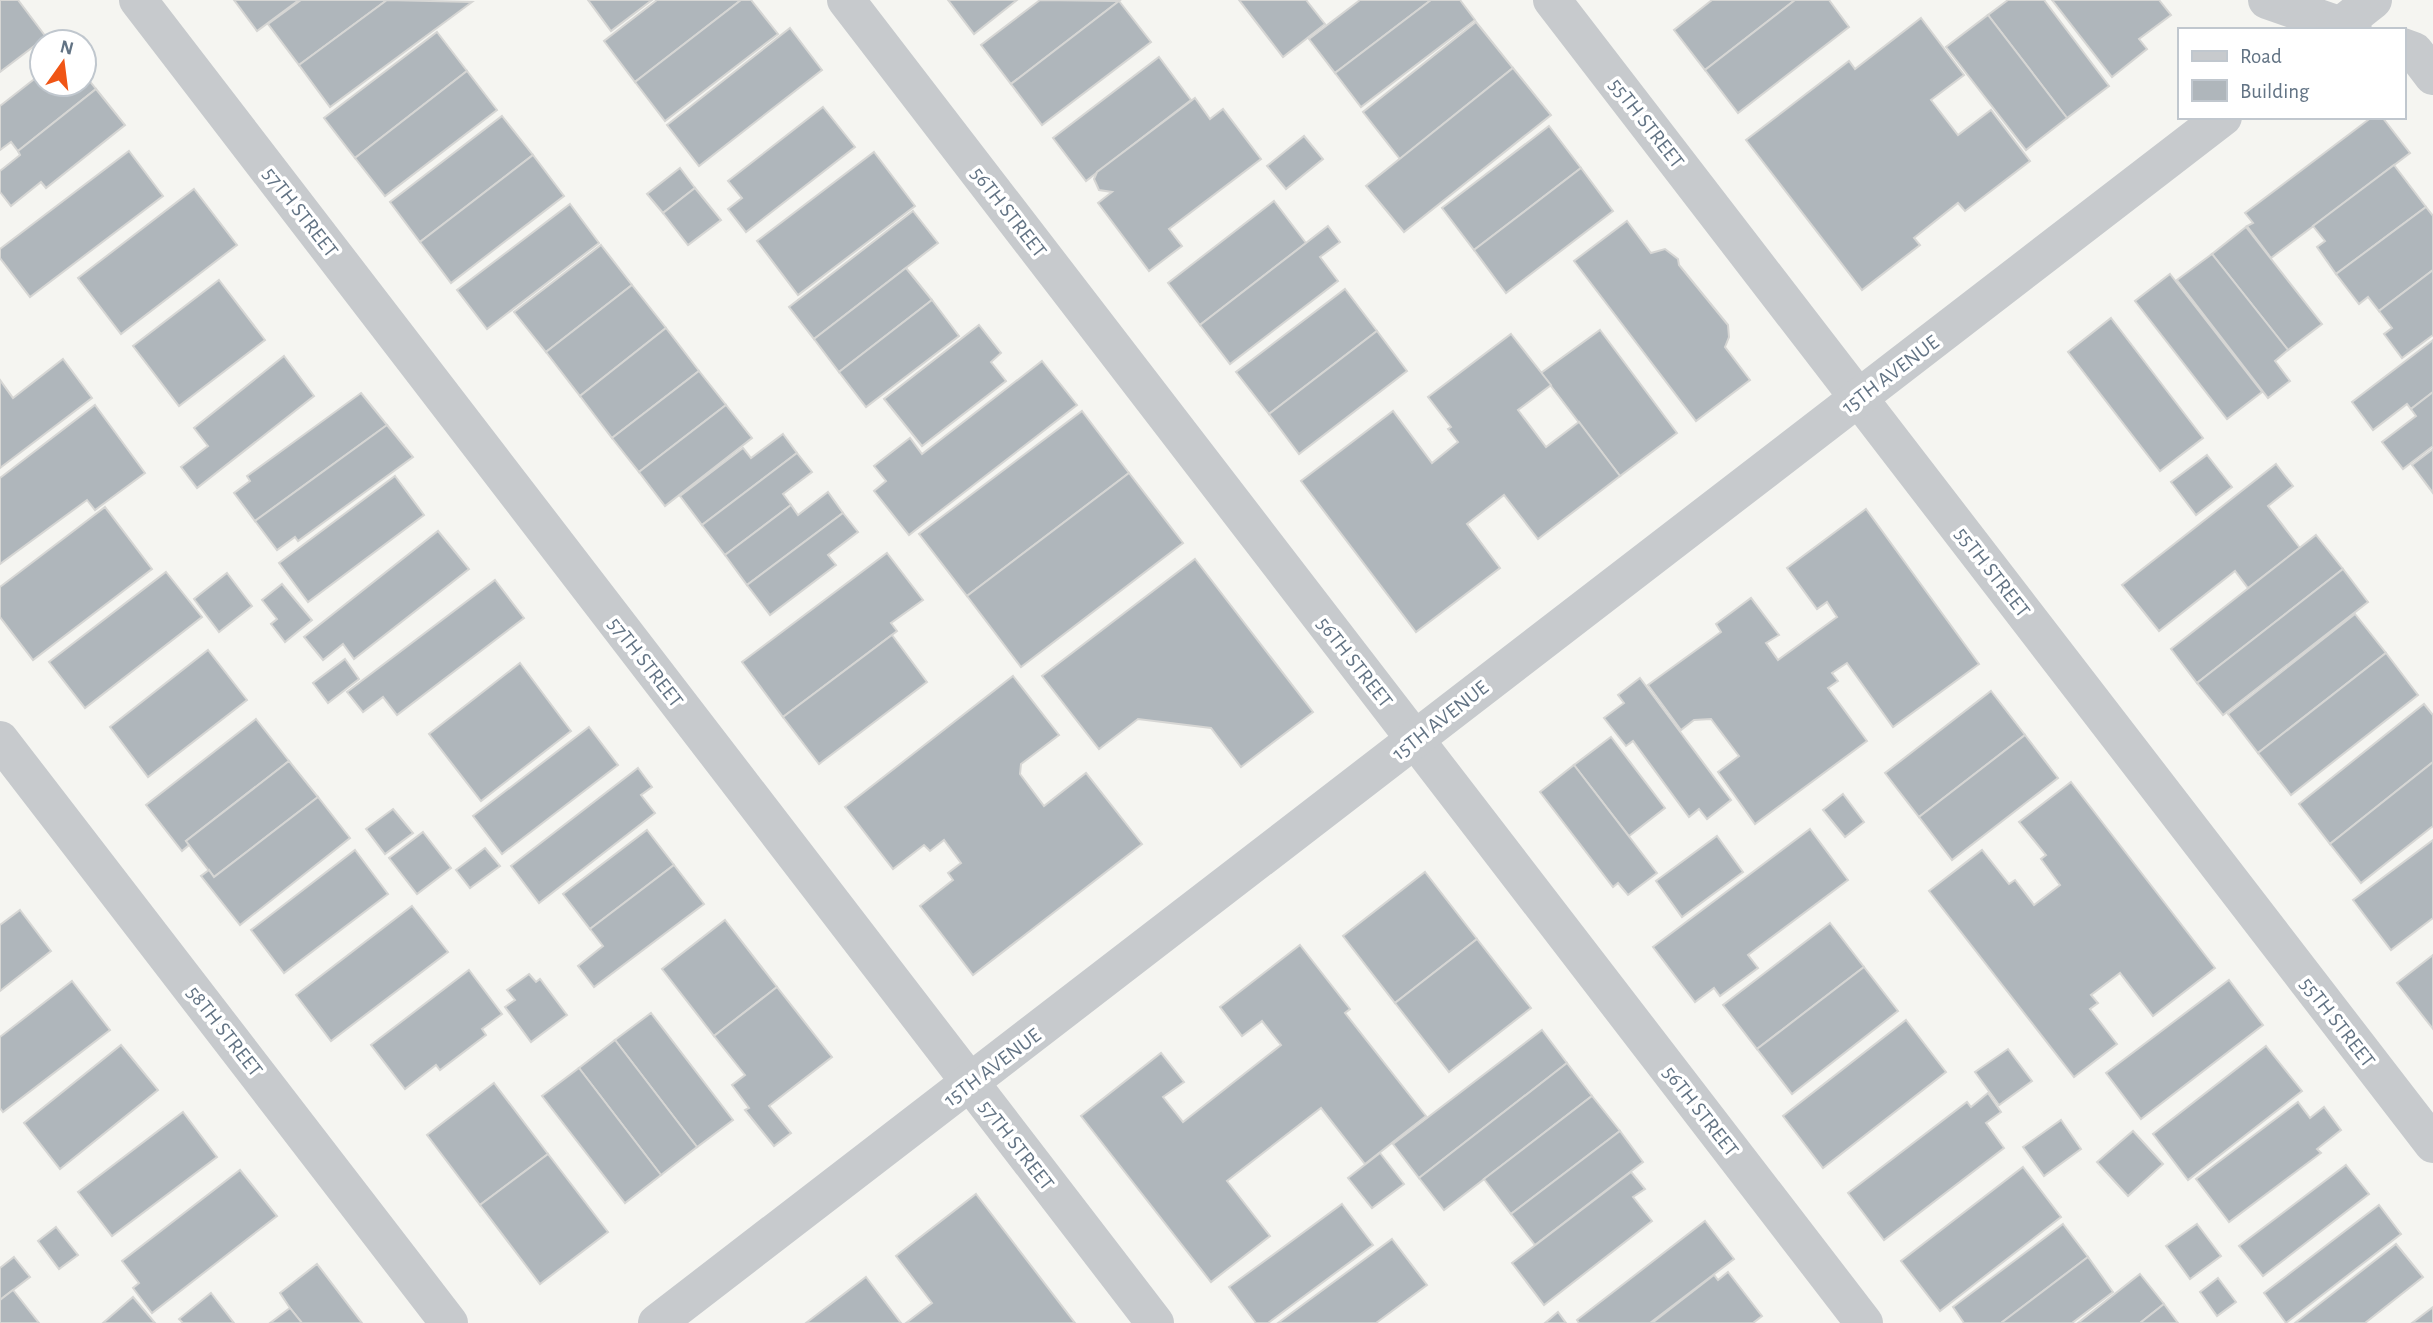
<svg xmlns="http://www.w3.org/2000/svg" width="2433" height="1323" font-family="'Alegreya Sans',sans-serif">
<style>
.building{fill:#afb6bb;stroke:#d6d6d4;stroke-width:2}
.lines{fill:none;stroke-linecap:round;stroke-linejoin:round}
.minor{stroke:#c7cacd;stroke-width:38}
.labels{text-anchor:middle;stroke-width:7;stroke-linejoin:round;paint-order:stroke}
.street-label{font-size:21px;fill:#627384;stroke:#fff}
</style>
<rect width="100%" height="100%" fill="#f5f5f1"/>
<g class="building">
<polygon points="0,0 18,0 46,37 0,72"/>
<polygon points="234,0 299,0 257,31"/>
<polygon points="301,0 387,0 299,65 268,24"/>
<polygon points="387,0 472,2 330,107 299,65"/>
<polygon points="588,0 652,0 611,31"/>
<polygon points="657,0 741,0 635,82 604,41"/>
<polygon points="741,0 751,0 778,34 665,121 635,82"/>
<polygon points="948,0 1017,0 974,34"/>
<polygon points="1040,0 1119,1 1011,84 981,45"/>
<polygon points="1239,0 1306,0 1325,24 1283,57"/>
<polygon points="1360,0 1431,0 1335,73 1309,39"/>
<polygon points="1431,0 1460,0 1475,20 1361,107 1335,73"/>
<polygon points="1712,0 1795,0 1705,70 1674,30"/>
<polygon points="1795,0 1829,0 1849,27 1738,113 1705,70"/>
<polygon points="2008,0 2044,0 2109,86 2067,118 1988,15"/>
<polygon points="2052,0 2159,0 2171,15 2139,39 2147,49 2112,77"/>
<polygon points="1119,1 1151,42 1042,125 1011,84"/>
<polygon points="1988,15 2067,118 2026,150 1946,47"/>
<polygon points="1921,18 1964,75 1931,100 1958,135 1991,110 2030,161 1965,211 1958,203 1914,238 1920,245 1862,290 1746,140 1849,61 1855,69"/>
<polygon points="1476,22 1513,68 1400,159 1363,112"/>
<polygon points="790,28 822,70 699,166 667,125"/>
<polygon points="437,32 467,71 355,158 324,118"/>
<polygon points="1159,57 1191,100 1086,181 1053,138"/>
<polygon points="1513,68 1551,115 1404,232 1366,186"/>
<polygon points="467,71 497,110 385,196 355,158"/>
<polygon points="42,73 42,84 84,84 84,74 96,89 18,151 11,142 0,150 0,106"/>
<polygon points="96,89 125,125 46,188 41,182 11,206 0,192 0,171 20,155 18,151"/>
<polygon points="1195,98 1210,119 1223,109 1261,159 1169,229 1182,246 1149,271 1098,203 1112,192 1099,190 1094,179 1097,172"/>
<polygon points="823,107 855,147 746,232 728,209 742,198 728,181"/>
<polygon points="502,116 533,155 420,242 390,202"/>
<polygon points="2372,117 2382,117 2410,153 2271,258 2247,226 2253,223 2245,213"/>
<polygon points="1549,126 1581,168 1474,250 1442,208"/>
<polygon points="1304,136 1323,159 1286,189 1267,166"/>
<polygon points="129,151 163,196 30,297 0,258 0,249"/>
<polygon points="874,152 915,206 798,295 757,241"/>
<polygon points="533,155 564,196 451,283 420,242"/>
<polygon points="2394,165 2426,207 2336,274 2317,247 2325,241 2313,226"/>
<polygon points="680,168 695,188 663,213 647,194"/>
<polygon points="1581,168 1613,211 1506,293 1474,250"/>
<polygon points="695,188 721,220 688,245 663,213"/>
<polygon points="194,189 237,245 121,334 78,278"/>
<polygon points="1274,201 1306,243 1200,325 1168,283"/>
<polygon points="570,204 599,243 487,329 457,290"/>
<polygon points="2426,207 2433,216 2433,270 2379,311 2368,297 2359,304 2336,274"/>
<polygon points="913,211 938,243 814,339 789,307"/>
<polygon points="1627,221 1651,253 1665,249 1678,259 1679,265 1728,325 1729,337 1725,347 1750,380 1696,421 1574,261"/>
<polygon points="1328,226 1340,242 1320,257 1338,281 1230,364 1200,325"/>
<polygon points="2246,227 2322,324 2288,350 2212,254"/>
<polygon points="601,245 632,285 546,352 514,312"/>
<polygon points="2212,254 2288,350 2275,361 2290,381 2268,398 2177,280"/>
<polygon points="906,268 932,300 839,372 814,339"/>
<polygon points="2433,270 2433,335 2402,358 2384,334 2392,328 2379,311"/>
<polygon points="2170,274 2262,392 2227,419 2135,301"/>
<polygon points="219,280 265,340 179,406 133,346"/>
<polygon points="632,285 666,328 580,396 546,352"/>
<polygon points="1345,289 1377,331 1269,414 1236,372"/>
<polygon points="932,300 959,336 866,407 839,372"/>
<polygon points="2111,318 2203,438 2160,471 2068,352"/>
<polygon points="979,325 1001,353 991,362 1006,381 922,446 884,399"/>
<polygon points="666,328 699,371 612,438 580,396"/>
<polygon points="1600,330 1677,433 1620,476 1541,373"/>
<polygon points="1377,331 1407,371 1299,454 1269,414"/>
<polygon points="1511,334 1551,385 1518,410 1546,447 1579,422 1620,476 1538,539 1504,495 1467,524 1500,568 1416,632 1301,481 1393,411 1432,463 1458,442 1448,429 1451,427 1428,397"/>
<polygon points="2433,340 2433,392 2411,409 2407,404 2373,430 2352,402"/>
<polygon points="284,356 314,396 197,488 181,467 208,446 194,428"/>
<polygon points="63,359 92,398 0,468 0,380 13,398"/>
<polygon points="1042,361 1077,405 909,535 874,491 886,481 874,466 910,438 922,454"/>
<polygon points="699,371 726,405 639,472 612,438"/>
<polygon points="2433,392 2433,446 2403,469 2382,442 2416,416 2411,409"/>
<polygon points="361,393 387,425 255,521 234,493 250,481 247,476"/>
<polygon points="95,405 145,473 95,510 87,500 0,564 0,478"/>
<polygon points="726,405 752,438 665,506 639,472"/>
<polygon points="1082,411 1129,473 967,596 919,534"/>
<polygon points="387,425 413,457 298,541 295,537 277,550 255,521"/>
<polygon points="783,434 797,453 702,525 680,496 743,448 751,458"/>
<polygon points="2433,449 2433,493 2412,465"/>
<polygon points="797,453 812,472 783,494 791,505 725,555 702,525"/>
<polygon points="2207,455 2232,487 2196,515 2171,482"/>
<polygon points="2276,464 2293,486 2268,506 2300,548 2248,588 2235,571 2159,631 2122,585"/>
<polygon points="1129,473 1183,543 1021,667 967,596"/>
<polygon points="395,476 424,515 308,602 279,563"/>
<polygon points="828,492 843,513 747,585 725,555 791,505 798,515"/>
<polygon points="105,507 152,569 33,660 0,617 0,587"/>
<polygon points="1866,509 1979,664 1893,727 1847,663 1832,673 1838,681 1828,688 1867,741 1755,824 1718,772 1739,756 1711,719 1694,720 1681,730 1648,685 1721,632 1716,624 1751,598 1779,635 1766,643 1778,660 1837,617 1827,602 1817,609 1787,568"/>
<polygon points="843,513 858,532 828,555 836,565 770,615 747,585"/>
<polygon points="438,531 469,569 354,659 343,644 323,660 304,637"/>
<polygon points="2316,535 2343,569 2197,683 2171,649"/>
<polygon points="887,553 923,600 891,623 897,631 783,717 742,662"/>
<polygon points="1195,559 1313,712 1241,767 1211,728 1138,719 1099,749 1042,676"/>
<polygon points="2343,569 2368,602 2223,715 2197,683"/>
<polygon points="166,572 202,617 85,708 49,662"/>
<polygon points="227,573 252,606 219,632 194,599"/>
<polygon points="495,580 524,618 397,715 383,697 363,712 347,692"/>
<polygon points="282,584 312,620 285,642 271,624 277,619 262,600"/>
<polygon points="2355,614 2386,653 2258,753 2228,714"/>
<polygon points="892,635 927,682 819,764 783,717"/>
<polygon points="208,650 247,700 148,777 110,727"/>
<polygon points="2386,653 2418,695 2291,795 2258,753"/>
<polygon points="345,659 359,679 328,703 313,683"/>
<polygon points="520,663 571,731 481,801 429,734"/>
<polygon points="1013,676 1059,735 1021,764 1020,774 1044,806 1086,773 1142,844 973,975 920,906 953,880 948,873 961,863 944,840 930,851 924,845 893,869 845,807"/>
<polygon points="1640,678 1731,800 1707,819 1699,809 1689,817 1633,741 1626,746 1604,718 1624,703 1618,695"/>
<polygon points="1991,691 2025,735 1919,817 1885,773"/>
<polygon points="2424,704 2433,715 2433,762 2330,844 2299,804"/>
<polygon points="256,719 289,761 186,841 189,845 182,851 146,805"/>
<polygon points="589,727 618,765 502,854 473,816"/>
<polygon points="2025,735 2058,778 1952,860 1919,817"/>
<polygon points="1611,737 1665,808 1629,836 1574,765"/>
<polygon points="289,761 318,797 214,877 186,841"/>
<polygon points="2433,762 2433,826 2361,883 2330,844"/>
<polygon points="1574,765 1657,873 1628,895 1618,883 1613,887 1540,792"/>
<polygon points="638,768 652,787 641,795 655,813 539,903 511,866"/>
<polygon points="2071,782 2215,968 2153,1016 2120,973 2091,995 2098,1003 2090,1009 2117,1044 2074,1077 1929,891 1982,850 2009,884 2015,880 2034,905 2060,885 2041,859 2046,855 2019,822"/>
<polygon points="1843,794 1864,822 1845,837 1823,810"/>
<polygon points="318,797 350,838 240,925 201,876 209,870 214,877"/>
<polygon points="393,809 413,833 385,854 366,829"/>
<polygon points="1810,829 1848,880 1748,955 1758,968 1720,996 1714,988 1695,1002 1653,947"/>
<polygon points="647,830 674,865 590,929 563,894"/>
<polygon points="423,832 451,868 417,894 389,858"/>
<polygon points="1717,836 1743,872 1682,917 1656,881"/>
<polygon points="2433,840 2433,918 2391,950 2353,900"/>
<polygon points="485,848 500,866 470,888 456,870"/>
<polygon points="355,850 388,894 284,973 251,930"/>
<polygon points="674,865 704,904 594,987 578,966 603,946 590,929"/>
<polygon points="1425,872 1477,939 1395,1003 1343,936"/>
<polygon points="412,906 448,952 331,1041 296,995"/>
<polygon points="20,910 51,951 0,991 0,925"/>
<polygon points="725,920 777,987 714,1036 662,969"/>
<polygon points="1830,923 1864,967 1757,1049 1723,1005"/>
<polygon points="1477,939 1531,1008 1449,1072 1395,1003"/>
<polygon points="1300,945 1350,1009 1345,1013 1426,1116 1365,1164 1321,1108 1227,1181 1270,1236 1211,1282 1081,1116 1161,1053 1184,1082 1163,1097 1183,1122 1281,1045 1262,1021 1242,1036 1220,1007"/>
<polygon points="2433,955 2433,1029 2397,983"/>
<polygon points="1864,967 1898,1011 1792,1094 1757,1049"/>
<polygon points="469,970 502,1014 482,1029 486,1035 440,1070 436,1065 405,1089 371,1045"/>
<polygon points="529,974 536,982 540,979 567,1015 531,1042 505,1007 515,1000 507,990"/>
<polygon points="2229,980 2263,1025 2141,1119 2106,1073"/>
<polygon points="72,981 110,1030 3,1112 0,1108 0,1037"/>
<polygon points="777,987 832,1057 769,1106 791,1133 774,1146 745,1110 749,1108 732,1085 745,1075 714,1036"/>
<polygon points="651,1013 733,1120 697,1147 615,1040"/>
<polygon points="1906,1020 1946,1072 1823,1168 1783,1116"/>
<polygon points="1542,1030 1567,1063 1419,1178 1393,1144"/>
<polygon points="615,1040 697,1147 661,1175 579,1068"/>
<polygon points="121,1045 158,1090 60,1169 24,1123"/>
<polygon points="2266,1046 2302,1091 2188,1180 2153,1134"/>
<polygon points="2008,1049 2032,1081 1999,1105 1975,1072"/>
<polygon points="1567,1063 1592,1096 1444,1210 1419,1178"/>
<polygon points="579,1068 661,1175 625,1203 542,1096"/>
<polygon points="494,1083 548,1154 480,1205 427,1135"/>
<polygon points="1988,1093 2001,1112 1986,1123 2004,1148 1884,1240 1848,1193 1967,1102 1971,1107"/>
<polygon points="1592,1096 1620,1131 1511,1214 1484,1179"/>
<polygon points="2298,1102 2310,1118 2324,1107 2341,1130 2317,1149 2321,1153 2229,1222 2196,1179"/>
<polygon points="183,1112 217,1157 112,1236 78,1192"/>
<polygon points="2061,1120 2081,1149 2044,1176 2023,1147"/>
<polygon points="1620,1131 1643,1162 1535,1245 1511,1214"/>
<polygon points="2133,1131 2163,1164 2128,1196 2097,1162"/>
<polygon points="1380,1153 1404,1184 1372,1208 1348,1178"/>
<polygon points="548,1154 608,1232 540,1284 480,1205"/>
<polygon points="2346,1165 2369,1194 2263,1276 2239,1246"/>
<polygon points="2023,1167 2061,1217 1940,1311 1901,1261"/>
<polygon points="240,1170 277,1216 152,1313 133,1288 139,1283 122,1261"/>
<polygon points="1631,1172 1645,1189 1633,1197 1652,1221 1544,1305 1512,1263"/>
<polygon points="976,1194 1075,1323 906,1323 932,1303 896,1256"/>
<polygon points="1342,1204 1373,1245 1268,1323 1256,1323 1229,1287"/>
<polygon points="2379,1205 2401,1234 2286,1323 2264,1293"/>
<polygon points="1705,1221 1734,1259 1650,1323 1579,1323 1577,1320"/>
<polygon points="2063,1224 2088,1257 2001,1323 1964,1323 1953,1307"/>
<polygon points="2197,1224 2221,1256 2190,1279 2166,1246"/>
<polygon points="56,1227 78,1255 59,1269 38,1241"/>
<polygon points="1392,1239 1427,1285 1376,1323 1278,1323"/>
<polygon points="2396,1244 2423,1277 2365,1323 2295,1323"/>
<polygon points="14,1257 30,1277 0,1300 0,1268"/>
<polygon points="2088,1257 2113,1292 2072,1323 2001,1323"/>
<polygon points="317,1264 362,1323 302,1323 290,1308 280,1293"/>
<polygon points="1728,1272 1762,1316 1753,1323 1652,1323 1714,1275 1718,1280"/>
<polygon points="2140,1274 2164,1304 2140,1323 2078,1323"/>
<polygon points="866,1277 901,1323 806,1323"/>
<polygon points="2218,1278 2236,1302 2217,1316 2200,1292"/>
<polygon points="13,1290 39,1323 0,1323 0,1300"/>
<polygon points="211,1293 234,1323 183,1323 179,1319"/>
<polygon points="133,1297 155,1323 103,1323"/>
<polygon points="2164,1304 2178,1323 2140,1323"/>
<polygon points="2433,1307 2433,1323 2412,1323"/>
<polygon points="290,1308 302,1323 270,1323"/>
<polygon points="1558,1312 1566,1323 1545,1323"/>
</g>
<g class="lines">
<g class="minor">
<polyline points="138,0 1155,1323"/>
<polyline points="846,0 1864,1323"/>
<polyline points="1552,0 2433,1144"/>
<polyline points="2267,0 2353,30"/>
<polyline points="2335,30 2373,0"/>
<polyline points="2403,47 2414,51 2433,76"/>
<polyline points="0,740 449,1323"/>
<polyline points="657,1323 2223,117"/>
</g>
</g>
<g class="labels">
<g class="street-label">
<text transform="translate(1647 123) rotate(52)" y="7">55TH STREET</text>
<text transform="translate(301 212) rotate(52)" y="7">57TH STREET</text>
<text transform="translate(1009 212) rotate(52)" y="7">56TH STREET</text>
<text transform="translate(1890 374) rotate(-37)" y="7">15TH AVENUE</text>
<text transform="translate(1993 572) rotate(52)" y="7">55TH STREET</text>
<text transform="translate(646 662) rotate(52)" y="7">57TH STREET</text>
<text transform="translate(1355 662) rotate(52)" y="7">56TH STREET</text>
<text transform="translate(1440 720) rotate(-38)" y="7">15TH AVENUE</text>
<text transform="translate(2338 1022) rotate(52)" y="7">55TH STREET</text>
<text transform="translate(225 1031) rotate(52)" y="7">58TH STREET</text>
<text transform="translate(992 1067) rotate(-37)" y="7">15TH AVENUE</text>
<text transform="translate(1701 1111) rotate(52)" y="7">56TH STREET</text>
<text transform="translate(1017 1145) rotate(52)" y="7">57TH STREET</text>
</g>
</g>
<rect x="2178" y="28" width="228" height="91" fill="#ffffff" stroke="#c0c7ce" stroke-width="2"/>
<rect x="2192" y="51" width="35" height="10" fill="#c7cacd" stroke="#c0c7ce" stroke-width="2"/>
<text x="2240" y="63" font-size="21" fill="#627384">Road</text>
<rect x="2192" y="80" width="35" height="21" fill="#afb6bb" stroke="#c0c7ce" stroke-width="2"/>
<text x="2240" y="98" font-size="21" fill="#627384">Building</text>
<g transform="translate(63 63) rotate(14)"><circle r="33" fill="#ffffff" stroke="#c0c7ce" stroke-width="2"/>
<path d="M0-5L12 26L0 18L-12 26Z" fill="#f05515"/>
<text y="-10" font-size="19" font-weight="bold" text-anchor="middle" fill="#627384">N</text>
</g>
</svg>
